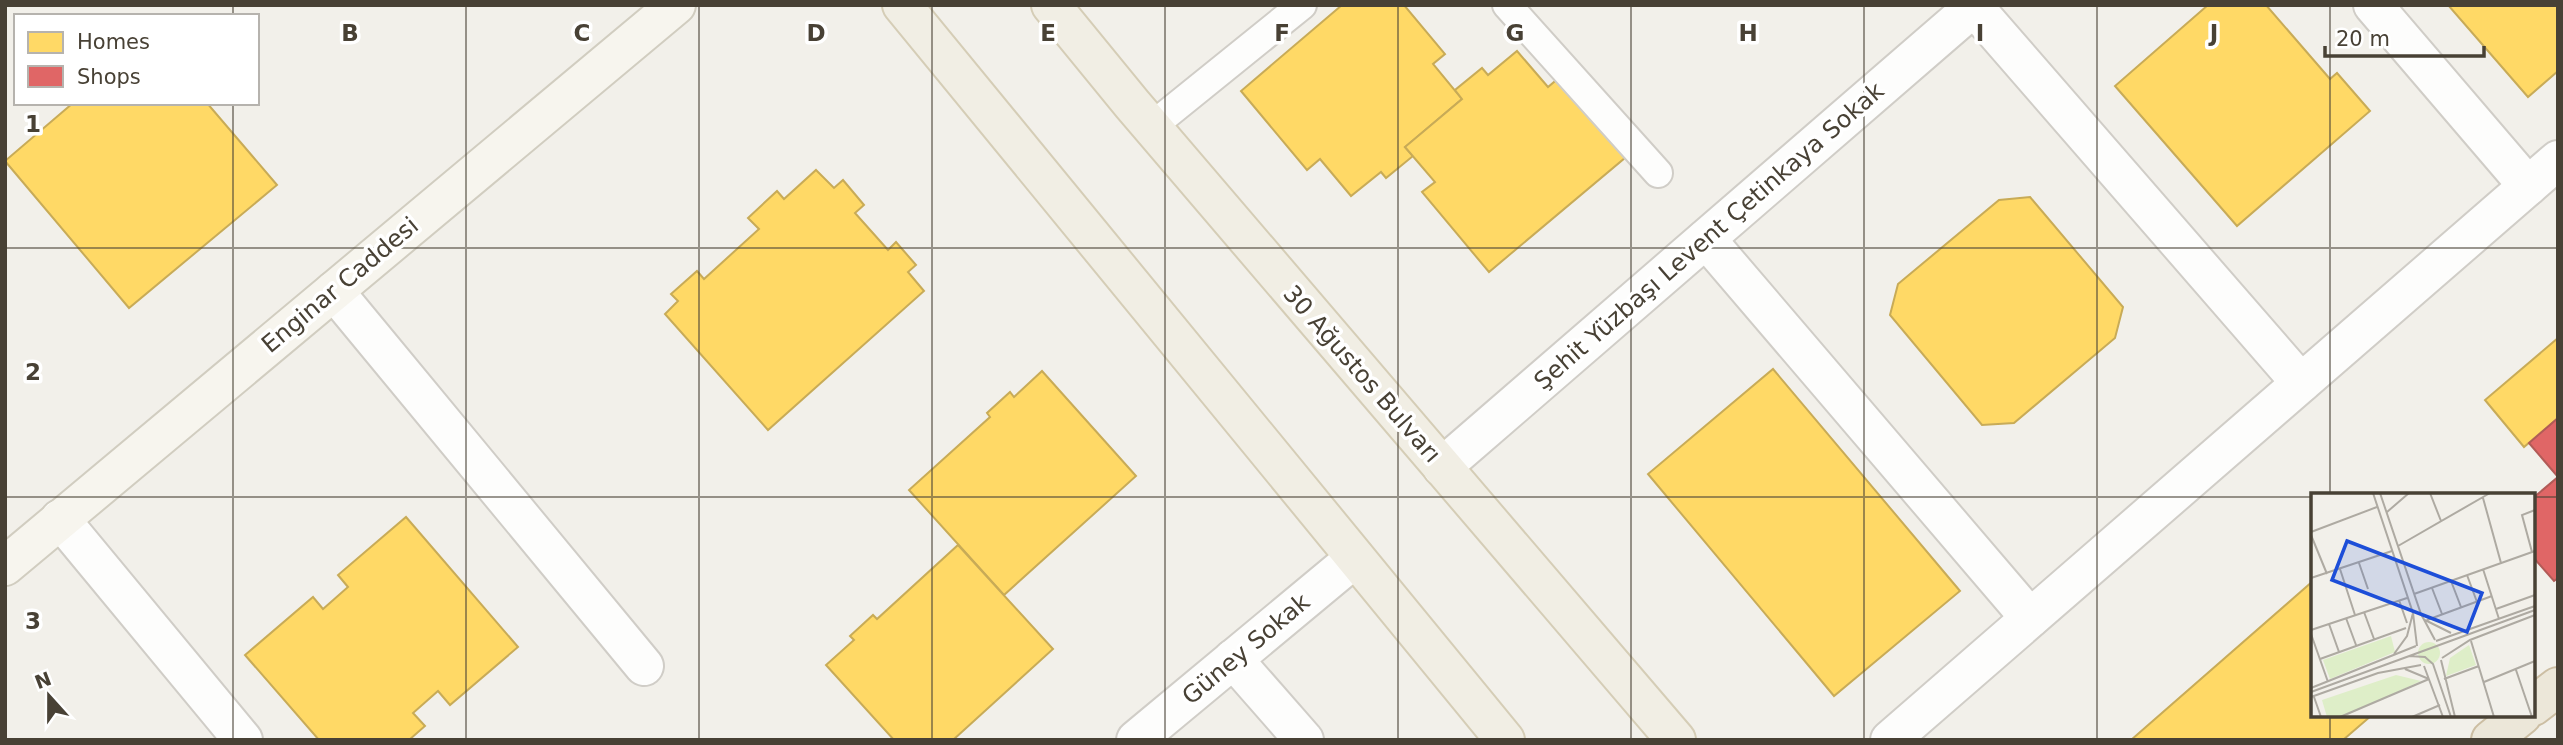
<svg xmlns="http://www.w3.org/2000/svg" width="2563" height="745" font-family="'DejaVu Sans',sans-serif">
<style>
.homes{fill:#ffd966;stroke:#c8ab57;stroke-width:2}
.shops{fill:#e06666;stroke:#b25b57;stroke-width:2}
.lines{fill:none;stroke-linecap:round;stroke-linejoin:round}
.lane-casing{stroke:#d0cdc7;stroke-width:32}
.street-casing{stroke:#d0cdc7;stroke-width:42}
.secondary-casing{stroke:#d1cdc0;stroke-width:42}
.primary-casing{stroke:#d5cdb6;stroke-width:42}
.highway-casing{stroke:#ccbea3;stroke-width:42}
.lane{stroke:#fdfdfc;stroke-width:28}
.street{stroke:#fdfdfc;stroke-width:38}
.secondary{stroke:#f7f5ee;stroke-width:38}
.primary{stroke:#f1eee4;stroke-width:38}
.highway{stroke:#ece7d9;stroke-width:38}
.grid{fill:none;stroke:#484135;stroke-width:2;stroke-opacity:0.55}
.labels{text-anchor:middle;stroke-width:7;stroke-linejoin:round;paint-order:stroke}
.street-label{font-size:24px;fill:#484135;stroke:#fff}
.inset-road{fill:none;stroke:#aeaaa2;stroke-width:2}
.view{fill:#1d4ed8;fill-opacity:0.15;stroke:#1d4ed8;stroke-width:3.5}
.inset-edge{fill:none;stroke:#484135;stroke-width:3.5}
.grid-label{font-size:23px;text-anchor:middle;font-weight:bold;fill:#484135;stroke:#fff;stroke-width:7;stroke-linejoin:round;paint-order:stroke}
</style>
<rect width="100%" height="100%" fill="#f2f0ea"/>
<g class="homes">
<polygon points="1342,5 1404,5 1445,54 1433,64 1462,99 1405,147 1413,156 1386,178 1381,172 1351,196 1320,159 1307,170 1241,91"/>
<polygon points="2208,5 2266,5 2330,79 2337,73 2370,111 2237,226 2115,86"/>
<polygon points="2448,5 2558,5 2558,71 2528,97"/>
<polygon points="1517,51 1548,87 1560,77 1626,157 1489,272 1422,192 1435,182 1405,147 1462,99 1455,90 1482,68 1488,75"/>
<polygon points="73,103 207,103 277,185 129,308 5,161"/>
<polygon points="816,170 834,188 843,180 864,205 855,213 888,250 896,242 916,265 908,272 924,291 768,430 665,314 678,301 671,294 697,271 704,279 759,229 748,218 777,191 784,199"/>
<polygon points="2030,197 2123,307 2115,338 2014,423 1982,425 1890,315 1898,284 1999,200"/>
<polygon points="2558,338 2558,418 2524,447 2485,400"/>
<polygon points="1773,369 1960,591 1834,696 1648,474"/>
<polygon points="1042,371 1136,476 1004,595 909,490 990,417 987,413 1010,392 1014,397"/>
<polygon points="406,517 518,647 450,705 438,691 413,713 425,726 409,740 319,740 245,655 313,597 323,609 348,587 338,575"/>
<polygon points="958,545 1053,649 953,740 894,740 826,665 854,640 850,636 873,615 877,619"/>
<polygon points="2313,581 2313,715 2372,715 2343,740 2131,740"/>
</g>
<g class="shops">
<polygon points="2558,418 2558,477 2529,443"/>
<polygon points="2558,477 2558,578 2554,581 2533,557 2533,498"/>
</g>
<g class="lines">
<g class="lane-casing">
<g id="lane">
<polyline points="1507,5 1658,173"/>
<polyline points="1151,127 1302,5"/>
</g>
</g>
<g class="street-casing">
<g id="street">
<polyline points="2373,5 2528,186"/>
<polyline points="1974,7 2301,383"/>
<polyline points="1706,239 2030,618"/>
<polyline points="334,291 644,666"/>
<polyline points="1442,467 1976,5"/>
<polyline points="60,519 243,740"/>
<polyline points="1233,659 1304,740"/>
<polyline points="1136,740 1355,558"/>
<polyline points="1890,740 2558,160"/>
</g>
</g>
<g class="secondary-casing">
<polyline id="secondary" points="5,566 676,5"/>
</g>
<g class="primary-casing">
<g id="primary">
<polyline points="902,5 1505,740"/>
<polyline points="1051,5 1132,104 1676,740"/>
</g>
</g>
<g class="highway-casing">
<g id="highway">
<polyline points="2533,706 2558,687"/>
<polyline points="2491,740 2522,715"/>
</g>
</g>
<use href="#lane" class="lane"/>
<use href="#street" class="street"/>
<use href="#secondary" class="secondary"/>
<use href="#primary" class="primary"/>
<use href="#highway" class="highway"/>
</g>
<path class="grid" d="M 233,5 L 233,16M 466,5 L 466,740M 699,5 L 699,740M 932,5 L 932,740M 1165,5 L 1165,740M 1398,5 L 1398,740M 1631,5 L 1631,740M 1864,5 L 1864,740M 2097,5 L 2097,740M 2330,5 L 2330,495M 233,103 L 233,740M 5,248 L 2558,248M 5,497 L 2313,497M 2533,497 L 2558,497M 2330,715 L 2330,740"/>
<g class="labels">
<g class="street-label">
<text transform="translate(1709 236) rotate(-41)" y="8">Şehit Yüzbaşı Levent Çetinkaya Sokak</text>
<text transform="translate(340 285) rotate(-40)" y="8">Enginar Caddesi</text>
<text transform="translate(1362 374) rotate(49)" y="8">30 Ağustos Bulvarı</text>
<text transform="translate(1246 649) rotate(-40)" y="8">Güney Sokak</text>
</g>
</g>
<g transform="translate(2311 493)">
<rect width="224" height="224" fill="#f2f0ea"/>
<path d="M 80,143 L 84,159 L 19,186 L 12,167 ZM107 160a11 11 0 1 1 22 0a11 11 0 1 1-22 0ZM 158,152 L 165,172 L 135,183 L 139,165 ZM 85,182 L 110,188 L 32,224 L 16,224 L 11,207 Z" fill="#deeec8"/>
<path class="inset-road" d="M 62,0 L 102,120 L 106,153M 69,0 L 110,121 L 124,147M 119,0 L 130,28M 172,5 L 190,70M 76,19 L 98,0M 0,39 L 66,14M 0,42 L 16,81M 87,53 L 179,0M 221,59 L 211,22 L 224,17M 48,70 L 57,96M 29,76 L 44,122M 172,76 L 188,126M 156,82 L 166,109M 0,85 L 81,58M 140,88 L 150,114M 121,95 L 131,121M 103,101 L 224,58M 88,107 L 96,130M 185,116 L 224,102M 53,119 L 63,146M 35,125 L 45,152M 114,127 L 140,140M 116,127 L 181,103M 18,131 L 28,159M 0,137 L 96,105M 0,141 L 17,189M 125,148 L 224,113M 160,148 L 183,224M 83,161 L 96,143 L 102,120M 98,163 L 114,164 L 122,171 L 140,224M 131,165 L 159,147 L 224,122M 9,166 L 95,135M 130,167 L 144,224M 113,173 L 132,224M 94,176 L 118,186M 205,177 L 221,224M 133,186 L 168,173M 173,189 L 224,168M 0,195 L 105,153M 0,199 L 224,117M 0,204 L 67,180 L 110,172M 3,204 L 10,224M 29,224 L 118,186M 101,224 L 129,212"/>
<path class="view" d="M 36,48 L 171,100 L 156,139 L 21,87 Z"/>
<rect width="224" height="224" class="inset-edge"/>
</g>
<g class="grid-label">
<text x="350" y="41">B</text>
<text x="582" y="41">C</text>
<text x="816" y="41">D</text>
<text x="1048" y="41">E</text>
<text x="1282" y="41">F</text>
<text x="1515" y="41">G</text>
<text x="1748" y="41">H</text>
<text x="1980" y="41">I</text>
<text x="2214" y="41">J</text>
<text x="33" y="132">1</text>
<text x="33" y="380">2</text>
<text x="33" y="629">3</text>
</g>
<rect width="2563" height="745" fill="none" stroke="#484135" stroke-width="14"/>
<rect x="14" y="14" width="245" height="91" fill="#ffffff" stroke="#b6b3ae" stroke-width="2"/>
<rect x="28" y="32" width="35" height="21" fill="#ffd966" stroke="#b6b3ae" stroke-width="2"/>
<text x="77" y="49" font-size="21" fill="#484135">Homes</text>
<rect x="28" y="66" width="35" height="21" fill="#e06666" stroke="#b6b3ae" stroke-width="2"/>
<text x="77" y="84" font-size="21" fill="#484135">Shops</text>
<g transform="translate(49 696) rotate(339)" stroke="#ffffff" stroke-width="5" paint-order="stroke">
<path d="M0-5L12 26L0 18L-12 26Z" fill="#484135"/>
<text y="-10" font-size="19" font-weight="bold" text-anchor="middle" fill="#484135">N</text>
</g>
<path d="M2325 46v10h159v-10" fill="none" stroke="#484135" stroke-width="3.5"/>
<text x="2336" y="46" font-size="21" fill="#484135" stroke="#ffffff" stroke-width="5" paint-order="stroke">20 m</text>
</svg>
